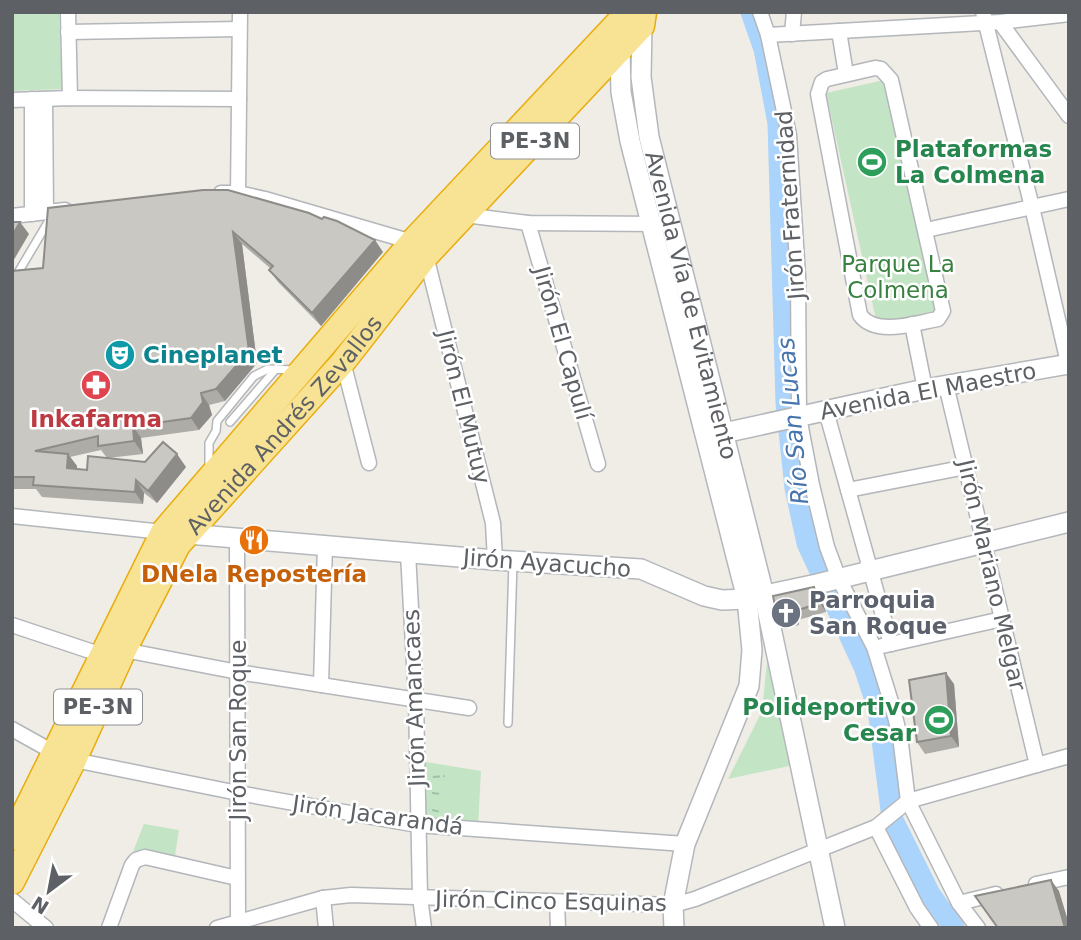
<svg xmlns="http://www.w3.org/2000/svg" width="1081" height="940" font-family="'DejaVu Sans',sans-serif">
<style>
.green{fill:#c4e5c5}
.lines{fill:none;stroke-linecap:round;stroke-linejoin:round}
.river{stroke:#aad4fb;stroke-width:21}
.lane-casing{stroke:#b3b6ba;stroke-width:10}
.street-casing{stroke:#b3b6ba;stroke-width:17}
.secondary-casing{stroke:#b4b8bc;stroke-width:22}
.highway-casing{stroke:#e9ad0c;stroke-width:27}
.path{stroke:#9cc3a9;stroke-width:2;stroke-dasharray:7 3.5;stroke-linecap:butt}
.lane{stroke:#fff;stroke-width:7}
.street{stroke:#fff;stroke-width:14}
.secondary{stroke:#fff;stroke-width:19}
.highway{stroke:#f8e294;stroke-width:24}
.wall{fill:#aeaca7;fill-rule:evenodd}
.shaded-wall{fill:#8d8c88}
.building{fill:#cac8c2;stroke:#8d8c88;stroke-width:2}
.labels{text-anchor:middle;stroke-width:5;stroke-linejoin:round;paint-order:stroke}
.shield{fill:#fff;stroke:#8e9093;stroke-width:2}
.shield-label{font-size:21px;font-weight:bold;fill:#5d6165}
.leisure-label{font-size:23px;font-weight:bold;fill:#27864d;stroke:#fff;text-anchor:start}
.street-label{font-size:23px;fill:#5d6165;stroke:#fff}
.park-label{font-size:23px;fill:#398140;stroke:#fff}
.culture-label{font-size:23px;font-weight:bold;fill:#0d838f;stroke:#fff;text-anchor:start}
.health-label{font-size:23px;font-weight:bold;fill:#be3a42;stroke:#fff}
.food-label{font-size:23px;font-weight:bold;fill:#c56008;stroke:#fff}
.worship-label{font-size:23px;font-weight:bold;fill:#5b616d;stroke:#fff;text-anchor:start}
.water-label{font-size:24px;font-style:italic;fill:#4774ad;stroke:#fff}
</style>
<rect width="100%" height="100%" fill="#efede6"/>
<g class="green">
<polygon points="12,12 59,12 62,89 13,91"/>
<polygon points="884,80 939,310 877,324 826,93"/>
<polygon points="768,652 794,765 728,779 762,711"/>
<polygon points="426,762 481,771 478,827 426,821"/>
<polygon points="144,824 179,830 174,862 132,854"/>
</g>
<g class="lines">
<polyline class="river" points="751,12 764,49 778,123 786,403 795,488 807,543 864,667 878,709 892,818 930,894 954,928"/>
<g class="lane-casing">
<g id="lane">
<polyline points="16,276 51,217"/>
<polyline points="230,422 276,369"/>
<polyline points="209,467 209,443 216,431 217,421 254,376 268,369 295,370"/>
<polyline points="508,723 513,562"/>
</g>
</g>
<g class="street-casing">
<g id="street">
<polyline points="68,12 70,98"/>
<polyline points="760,12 768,35 789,135 798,276 799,417 812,485 827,547 839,579 874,647 892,705 900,736 908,801 959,903 978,928"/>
<polyline points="983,12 1032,207 1069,367"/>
<polyline points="1000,22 1069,116"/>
<polyline points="839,31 846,74"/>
<polyline points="68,32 239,29"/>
<polyline points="792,34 794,12"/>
<polyline points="768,35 1000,22 1069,14"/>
<path d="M 875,68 L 881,69 L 891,80 L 943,311 L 938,319 C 915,323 876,337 860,315 L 818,94 L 822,82 L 827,79 Z"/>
<polyline points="32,99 32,214"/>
<polyline points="45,99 46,212"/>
<polyline points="12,100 70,98 239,99"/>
<polyline points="221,193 238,193 265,199 412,242 426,256 493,523 495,560"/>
<polyline points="238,193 240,12"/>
<polyline points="465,215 528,223 659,224"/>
<polyline points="12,216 65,210"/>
<polyline points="528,223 598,464"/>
<polyline points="926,230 1069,199"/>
<polyline points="912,324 925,389"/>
<polyline points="343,362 369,463"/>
<polyline points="946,385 1037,765"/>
<polyline points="826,411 891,644"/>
<polyline points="848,490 966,467"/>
<polyline points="12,516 163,532"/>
<polyline points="237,539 238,921"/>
<polyline points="408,553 416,701 420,897 424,928"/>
<polyline points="12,625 102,655"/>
<polyline points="882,646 1002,619"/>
<polyline points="124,650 238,672 469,708"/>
<polyline points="321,685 325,545"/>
<polyline points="12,729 55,753"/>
<polyline points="74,760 238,793 417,825 685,844"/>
<polyline points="876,827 917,908 931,928"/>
<polyline points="1036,884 1069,877"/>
<polyline points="323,898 326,928"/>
<polyline points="12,900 46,928"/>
<polyline points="557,902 558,928"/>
<polyline points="959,903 996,894"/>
<polyline points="109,928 132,865 136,860 145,857 237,878"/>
<polyline points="217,928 323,898 351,895 673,905 695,899 876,827 908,801 1069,756"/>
</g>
</g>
<g class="secondary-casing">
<g id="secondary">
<path id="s1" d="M 642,26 L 641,77 L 649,137 L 764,595 L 835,928"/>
<polyline points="620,51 621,92 630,141 747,599 752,650 749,686 685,844 673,905 674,928"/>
<polyline points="710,436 925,389 1069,364"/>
<polyline points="176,533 495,560 641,569 704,596 722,600 747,599 817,584 1069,522"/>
</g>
</g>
<g class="highway-casing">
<g id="highway">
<polyline points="12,838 163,532 412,242 628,12"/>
<path id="s2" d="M 12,882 L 74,760 L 124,650 L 178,545 L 343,362 L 426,256 L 642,26 L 644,12"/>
</g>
</g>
<g class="path">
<polyline points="433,777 445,776"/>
<polyline points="432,793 442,794"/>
<polyline points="432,810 441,812"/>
</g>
<use href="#lane" class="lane"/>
<use href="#street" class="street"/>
<use href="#secondary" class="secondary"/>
<use href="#highway" class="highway"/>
</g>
<g class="wall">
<path d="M 48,208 L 383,252 L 321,326 L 278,282 L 269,270 L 271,269 L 242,244 L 257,363 L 225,401 L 209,405 L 212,415 L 199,430 L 141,438 L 143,454 L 108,458 L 186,467 L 157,503 L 144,493 L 143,504 L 42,497 L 36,489 L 12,489 L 12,271 L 43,268 ZM 101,450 L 107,458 L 87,470 L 77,469 L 77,466 L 70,457 Z"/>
<polygon points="820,596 826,612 798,620 799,625 784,629 778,620"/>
<polygon points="954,684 959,747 925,754 917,742"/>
</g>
<g class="shaded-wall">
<polygon points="20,222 29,234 12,263 12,236"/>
<polygon points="233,232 242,244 257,363 225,401 216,389"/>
<polygon points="375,240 383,252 321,326 312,313"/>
<polygon points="201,393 209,405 212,415 199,430 191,418"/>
<polygon points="133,426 141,438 143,454 134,441"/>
<polygon points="68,454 77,466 76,480 67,468"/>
<polygon points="177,454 186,467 157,503 148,491"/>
<polygon points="136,480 144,493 143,504 135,492"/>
<polygon points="814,587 820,596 826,612 820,603"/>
<polygon points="792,612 798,620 799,625 793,617"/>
<polygon points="946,673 954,684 959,747 951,736"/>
<polygon points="1051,880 1059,891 1069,924 1069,928 1065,928"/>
</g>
<g class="building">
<polygon points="203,190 228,190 309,213 322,219 324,217 337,221 375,240 312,313 269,270 273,266 233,232 249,351 216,389 201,393 203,402 191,418 133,426 134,441 98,446 98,436 35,451 68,454 67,468 87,470 88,456 145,462 163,442 177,454 148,491 136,480 135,492 33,485 34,477 12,477 12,271 43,268 48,208"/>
<polygon points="12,222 20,222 12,236"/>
<polygon points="814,587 820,603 792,612 793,617 778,620 773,596"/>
<polygon points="946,673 951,736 917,742 909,680"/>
<polygon points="1051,880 1065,928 998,928 975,896"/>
</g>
<defs>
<g id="stadium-disc" transform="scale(1.575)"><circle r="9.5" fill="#2e9e5b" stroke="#fff"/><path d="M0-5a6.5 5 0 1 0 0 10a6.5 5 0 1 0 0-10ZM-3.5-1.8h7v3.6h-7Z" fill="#fff"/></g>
<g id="theatre-disc" transform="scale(1.575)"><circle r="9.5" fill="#0f9aa8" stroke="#fff"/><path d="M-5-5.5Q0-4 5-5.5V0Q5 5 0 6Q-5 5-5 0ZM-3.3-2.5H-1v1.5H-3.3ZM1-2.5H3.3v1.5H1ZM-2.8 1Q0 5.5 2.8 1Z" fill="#fff"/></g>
<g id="pharmacy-disc" transform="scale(1.575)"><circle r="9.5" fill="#e0444e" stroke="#fff"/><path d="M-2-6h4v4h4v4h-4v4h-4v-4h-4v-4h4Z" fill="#fff"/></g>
<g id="restaurant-disc" transform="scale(1.575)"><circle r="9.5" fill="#e8710a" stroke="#fff"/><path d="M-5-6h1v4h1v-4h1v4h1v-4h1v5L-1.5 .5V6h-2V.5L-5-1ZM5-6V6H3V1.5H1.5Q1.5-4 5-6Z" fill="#fff"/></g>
<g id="church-disc" transform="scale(1.575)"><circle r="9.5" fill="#6b7280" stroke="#fff"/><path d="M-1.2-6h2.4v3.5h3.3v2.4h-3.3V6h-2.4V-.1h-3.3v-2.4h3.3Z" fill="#fff"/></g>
</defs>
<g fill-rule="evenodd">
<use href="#stadium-disc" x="872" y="162"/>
<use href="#theatre-disc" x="120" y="355"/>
<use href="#pharmacy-disc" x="96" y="385"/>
<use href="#restaurant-disc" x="254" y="540"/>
<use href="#church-disc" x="786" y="613"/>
<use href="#stadium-disc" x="939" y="720"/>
</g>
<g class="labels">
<g class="shield">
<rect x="491" y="123.5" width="88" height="35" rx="5"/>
<rect x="54" y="689.5" width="88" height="35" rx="5"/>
</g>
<g class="shield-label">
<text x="535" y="148">PE-3N</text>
<text x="98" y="714">PE-3N</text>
</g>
<g class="leisure-label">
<text x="895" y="157">Plataformas<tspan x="895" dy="26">La Colmena</tspan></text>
<text x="916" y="715" text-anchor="end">Polideportivo<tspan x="916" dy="26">Cesar</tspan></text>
</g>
<g class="street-label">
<text transform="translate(790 205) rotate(-94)" y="8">Jirón Fraternidad</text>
<text dy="8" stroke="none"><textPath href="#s1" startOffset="285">Avenida Vía de Evitamiento</textPath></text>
<text transform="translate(563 343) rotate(74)" y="8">Jirón El Capulí</text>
<text transform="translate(928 391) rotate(-11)" y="8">Avenida El Maestro</text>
<text transform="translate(464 407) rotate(76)" y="8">Jirón El Mutuy</text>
<text dy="8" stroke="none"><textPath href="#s2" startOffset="536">Avenida Andrés Zevallos</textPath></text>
<text transform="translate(547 563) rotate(4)" y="8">Jirón Ayacucho</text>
<text transform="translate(992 575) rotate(77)" y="8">Jirón Mariano Melgar</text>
<text transform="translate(414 698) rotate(-92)" y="8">Jirón Amancaes</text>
<text transform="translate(238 730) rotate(-90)" y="8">Jirón San Roque</text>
<text transform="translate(378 815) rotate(8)" y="8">Jirón Jacarandá</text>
<text transform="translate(551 901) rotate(1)" y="8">Jirón Cinco Esquinas</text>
</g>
<g class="park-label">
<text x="898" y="272">Parque La<tspan x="898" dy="26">Colmena</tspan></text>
</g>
<g class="culture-label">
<text x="143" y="363">Cineplanet</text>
</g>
<g class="health-label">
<text x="96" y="427">Inkafarma</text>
</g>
<g class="food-label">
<text x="254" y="582">DNela Repostería</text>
</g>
<g class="worship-label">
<text x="809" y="608">Parroquia<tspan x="809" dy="26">San Roque</tspan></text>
</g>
<g class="water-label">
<text transform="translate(793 421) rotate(-95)" y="8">Río San Lucas</text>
</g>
</g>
<rect width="1081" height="940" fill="none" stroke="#5d6165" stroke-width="28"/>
<g transform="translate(49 891) rotate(212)" stroke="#ffffff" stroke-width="5" paint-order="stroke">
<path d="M0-5L12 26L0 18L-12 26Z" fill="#5d6165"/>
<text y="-10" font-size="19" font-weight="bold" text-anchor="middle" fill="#5d6165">N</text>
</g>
</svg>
